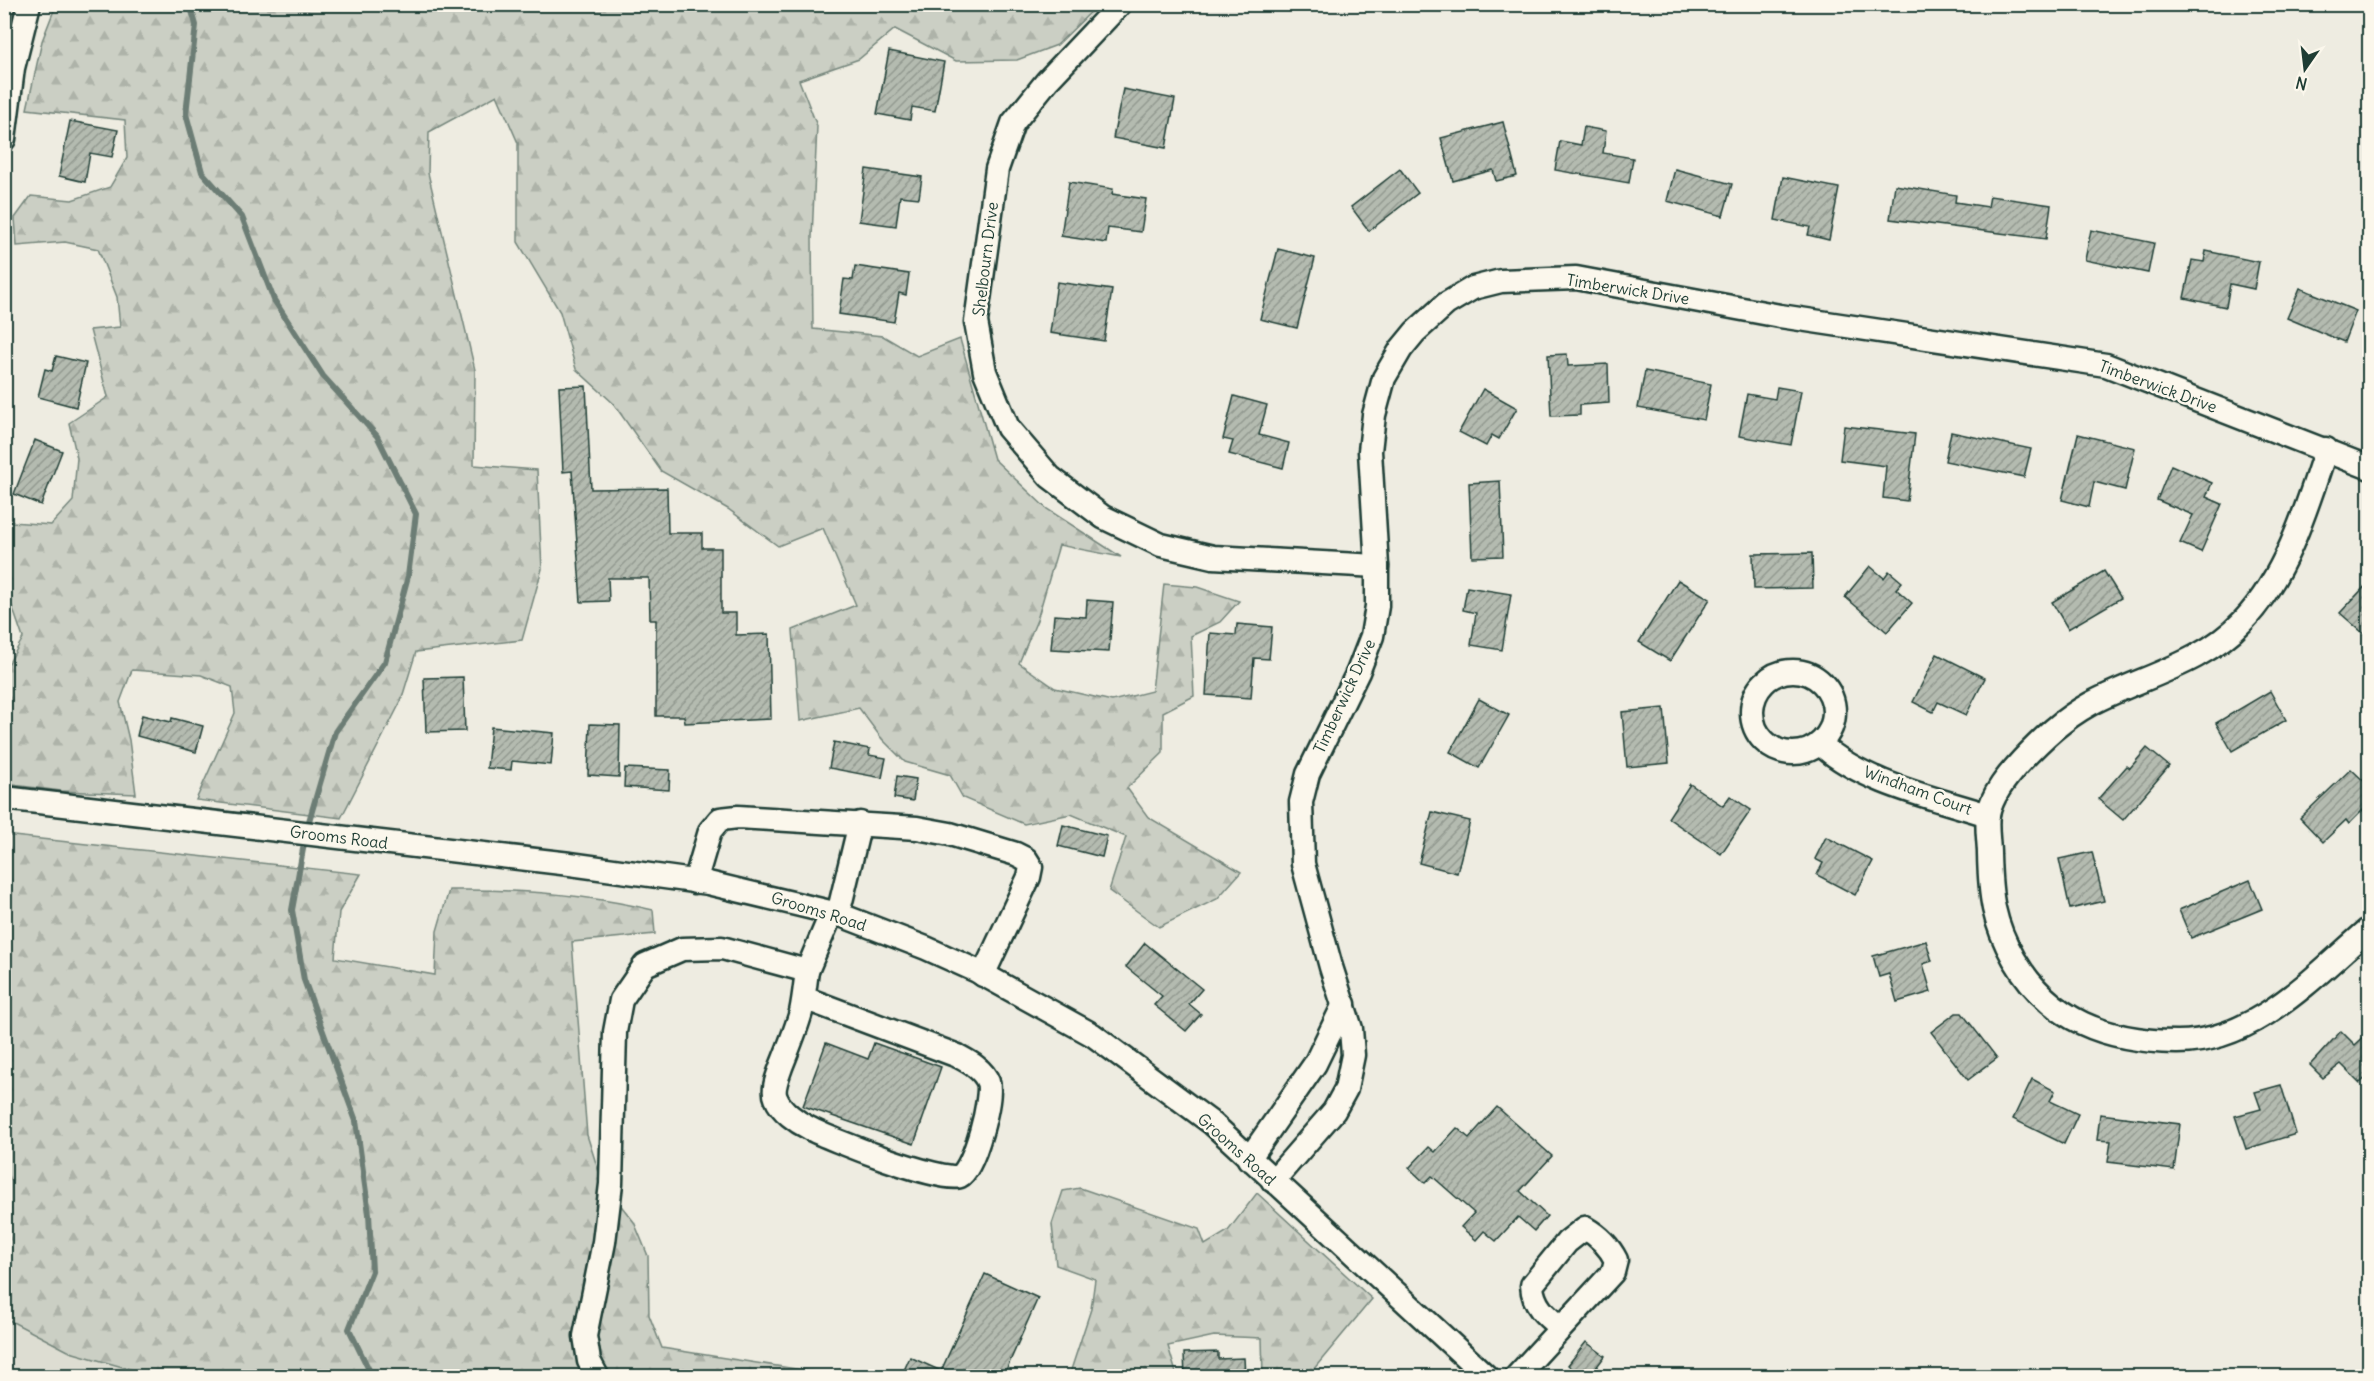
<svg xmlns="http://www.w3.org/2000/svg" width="2374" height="1381" font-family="Delius,sans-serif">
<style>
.built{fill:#ddddd2}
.forest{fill:url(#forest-firs);stroke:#75867c;stroke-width:1.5}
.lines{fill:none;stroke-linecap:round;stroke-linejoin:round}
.stream{stroke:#6c7d74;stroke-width:6}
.building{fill:url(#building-hatch);stroke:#1f3d34;stroke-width:1.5}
.minor-casing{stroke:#1f3d34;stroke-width:27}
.minor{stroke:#fbf7ec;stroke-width:22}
.labels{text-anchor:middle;stroke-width:5;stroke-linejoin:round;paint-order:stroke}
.street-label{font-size:16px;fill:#1f3d34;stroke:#fbf7ec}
</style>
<defs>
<pattern id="forest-firs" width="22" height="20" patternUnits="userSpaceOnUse" patternTransform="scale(1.5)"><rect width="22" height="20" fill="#cbcfc4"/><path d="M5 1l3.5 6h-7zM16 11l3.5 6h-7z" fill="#aeb3a9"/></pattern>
<pattern id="building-hatch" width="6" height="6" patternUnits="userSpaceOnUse" patternTransform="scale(1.5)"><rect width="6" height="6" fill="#b4bbb0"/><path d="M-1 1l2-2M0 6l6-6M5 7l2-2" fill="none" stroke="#929990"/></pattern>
</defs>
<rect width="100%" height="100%" fill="#eeece1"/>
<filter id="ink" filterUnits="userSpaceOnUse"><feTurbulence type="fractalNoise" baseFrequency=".0167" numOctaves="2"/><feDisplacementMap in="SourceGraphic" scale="12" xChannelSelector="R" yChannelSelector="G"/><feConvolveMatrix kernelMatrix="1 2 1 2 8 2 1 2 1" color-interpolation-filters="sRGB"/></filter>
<g filter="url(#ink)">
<polygon class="built" points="4,1318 70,1352 154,1376 5,1376"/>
<g class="forest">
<polygon points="56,5 1098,5 1057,45 1017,60 956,61 895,29 859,59 799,80 817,126 812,237 813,329 883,336 917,356 960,339 994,459 1047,509 1121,557 1059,545 1037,620 1019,663 1055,688 1112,701 1152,691 1164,584 1197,587 1239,601 1220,622 1191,636 1194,696 1163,712 1163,753 1127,788 1148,817 1241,872 1217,899 1159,927 1109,891 1126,837 1071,814 1024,824 963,798 950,775 905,762 882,739 859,708 800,721 793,630 856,605 823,528 778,546 728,509 661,471 613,403 576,369 560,312 518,242 518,143 497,95 429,132 428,173 475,370 474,465 537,470 542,569 522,640 416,652 401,701 341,818 196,800 235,713 232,687 201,675 132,670 120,702 129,740 136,794 61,791 5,784 5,670 23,638 12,606 5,596 5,519 12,522 51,525 73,501 77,458 69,423 108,397 90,330 120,327 117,297 98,249 65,242 17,246 15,218 31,196 72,200 110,187 127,158 125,120 27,109 42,41"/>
<path d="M 4,835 L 361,874 L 339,912 L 335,958 L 435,975 L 437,931 L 449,890 C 519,889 585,894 653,910 L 655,934 L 572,942 L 587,1135 L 602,1182 L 634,1222 L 648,1256 L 649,1315 L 662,1348 L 840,1376 L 154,1376 L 70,1352 L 5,1318 Z"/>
<polygon points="1080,1188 1199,1229 1205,1245 1228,1231 1257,1193 1372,1299 1308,1376 1263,1376 1262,1338 1214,1336 1168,1346 1177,1376 1069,1376 1091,1309 1095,1279 1056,1265 1052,1224 1063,1191"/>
</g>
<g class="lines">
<g class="stream">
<polyline points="190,4 196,25 186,114 202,172 242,217 274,300 323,376 377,436 416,514 408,576 385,662 335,732 307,828"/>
<polyline points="305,838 292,910 304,980 356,1121 369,1214 372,1271 349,1329 372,1376"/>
</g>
</g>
<g class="building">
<polygon points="889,51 944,62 935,111 912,107 910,120 877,114"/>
<polygon points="1123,89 1175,99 1166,148 1113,138"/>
<polygon points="70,121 118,130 112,157 90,153 85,182 59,176"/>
<polygon points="1503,122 1517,176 1496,181 1493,170 1453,181 1441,138"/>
<polygon points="1584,127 1606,131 1603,153 1633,158 1629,183 1555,170 1560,141 1581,145"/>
<polygon points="866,169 922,177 919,198 900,196 896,226 859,221"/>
<polygon points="1400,169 1418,193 1369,231 1351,207"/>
<polygon points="1675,169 1732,184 1723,216 1667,201"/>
<polygon points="1783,177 1839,188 1829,240 1808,235 1810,227 1775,220"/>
<polygon points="1069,182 1113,189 1112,194 1146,199 1141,232 1108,228 1106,243 1061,236"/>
<polygon points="1895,185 1956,195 1955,202 1988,207 1990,196 2051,205 2046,239 1890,219"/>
<polygon points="2091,230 2154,243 2148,273 2085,260"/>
<polygon points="1278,249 1315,258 1297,328 1260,319"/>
<polygon points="2206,251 2259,262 2254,289 2230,284 2226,307 2184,298 2192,260 2204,262"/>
<polygon points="855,266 909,274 906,295 899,293 894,322 839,314 844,279 853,280"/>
<polygon points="1057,282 1112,290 1104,341 1050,333"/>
<polygon points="2300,288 2356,311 2344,342 2287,318"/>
<polygon points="1567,354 1568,366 1608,364 1609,403 1580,405 1580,415 1551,416 1548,355"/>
<polygon points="56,356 86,363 76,407 38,397 45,369 52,371"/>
<polygon points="1645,371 1711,384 1704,420 1638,408"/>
<polygon points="586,386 591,489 667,488 668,533 702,533 702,548 721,548 721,613 736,613 736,635 769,634 771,719 685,723 684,716 656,716 656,620 650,620 649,578 608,578 609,601 581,602 572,471 563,472 559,387"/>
<polygon points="1777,387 1801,391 1791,445 1739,436 1747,394 1775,399"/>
<polygon points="1483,389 1517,408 1499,439 1492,435 1486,446 1459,432"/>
<polygon points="1234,396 1267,405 1259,435 1289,443 1283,468 1229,454 1233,441 1223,439"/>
<polygon points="1844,426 1915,434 1907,501 1883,498 1886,466 1840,460"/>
<polygon points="1951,432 2031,449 2024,477 1945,461"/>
<polygon points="2078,434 2135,448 2125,490 2094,482 2089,507 2062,500"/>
<polygon points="35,440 62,451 41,505 14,494"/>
<polygon points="2171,465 2212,483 2206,497 2222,504 2201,552 2180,543 2193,515 2157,500"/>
<polygon points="1500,481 1503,556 1472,557 1469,483"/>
<polygon points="1812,553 1813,588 1754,589 1753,554"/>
<polygon points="1870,566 1884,578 1889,571 1902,582 1896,589 1912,603 1887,632 1845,597"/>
<polygon points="2104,571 2121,598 2068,629 2052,602"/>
<polygon points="1678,580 1710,599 1670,661 1639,642"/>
<polygon points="2370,581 2370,639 2340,613"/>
<polygon points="1467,587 1511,594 1502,650 1471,645 1476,613 1463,610"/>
<polygon points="1087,600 1113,602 1109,652 1051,649 1054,615 1086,617"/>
<polygon points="1237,624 1272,627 1269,659 1254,658 1251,698 1206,695 1210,633 1236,635"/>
<polygon points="1937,654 1985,678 1966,715 1938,702 1933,712 1913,702"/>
<polygon points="463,677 465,731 426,732 424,678"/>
<polygon points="2270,691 2286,720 2232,751 2216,723"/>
<polygon points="1479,699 1509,715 1479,768 1450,752"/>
<polygon points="1664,708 1669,763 1627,767 1622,712"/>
<polygon points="142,715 171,722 172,718 203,726 196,752 137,736"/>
<polygon points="590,724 620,725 619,777 588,775"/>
<polygon points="491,727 554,733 551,765 512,761 511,770 487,768"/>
<polygon points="834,742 870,749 869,755 886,758 882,778 829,768"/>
<polygon points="2147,748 2169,766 2123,820 2098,799 2127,766 2130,768"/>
<polygon points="625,768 670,770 669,790 624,787"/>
<polygon points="2351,769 2370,787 2370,803 2349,824 2346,820 2323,842 2300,818"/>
<polygon points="897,776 916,779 913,801 894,798"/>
<polygon points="1690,784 1723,806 1730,796 1751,810 1721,854 1668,818"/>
<polygon points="1432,812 1470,821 1457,873 1419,863"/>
<polygon points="1063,825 1107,836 1102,857 1058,846"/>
<polygon points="1826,837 1873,861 1855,895 1817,875 1823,863 1815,859"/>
<polygon points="2092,852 2104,901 2070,909 2059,859"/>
<polygon points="2250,880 2262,909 2191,938 2179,910"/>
<polygon points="1926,941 1932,961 1923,964 1931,992 1897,1002 1889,974 1879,977 1873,956"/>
<polygon points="1145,943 1202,989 1189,1004 1201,1014 1186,1031 1154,1005 1162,996 1126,967"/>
<polygon points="1956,1013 1962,1013 1997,1058 1968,1080 1931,1032"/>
<polygon points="2341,1031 2355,1045 2370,1031 2370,1074 2360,1083 2341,1064 2323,1078 2310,1065"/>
<polygon points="826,1043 868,1059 874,1043 941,1067 914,1144 803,1106"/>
<polygon points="2032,1079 2055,1091 2050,1101 2078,1114 2064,1144 2013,1119"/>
<polygon points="2281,1085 2296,1134 2246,1149 2235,1116 2261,1109 2255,1092"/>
<polygon points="1497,1107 1552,1156 1520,1191 1547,1216 1534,1231 1518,1217 1496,1241 1484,1231 1476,1240 1461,1227 1474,1213 1432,1176 1425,1183 1409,1168 1429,1147 1435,1152 1457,1128 1469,1138"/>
<polygon points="2100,1114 2180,1124 2174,1170 2108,1162 2111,1141 2097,1140"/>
<polygon points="985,1274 1038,1298 1003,1377 901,1377 910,1357 941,1371"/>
<polygon points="1586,1342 1605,1356 1589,1377 1583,1377 1568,1365"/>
<polygon points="1218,1352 1218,1359 1244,1358 1245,1377 1185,1377 1184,1353"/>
</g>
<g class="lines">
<g class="minor-casing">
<g id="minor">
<polyline points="1120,4 1047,81 1013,123 997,169 976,322 985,372 1008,428 1050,477 1103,517 1161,545 1213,557 1377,566"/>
<polyline points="4,139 13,68 29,4"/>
<path d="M 2326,449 C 2307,507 2286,576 2243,621 C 2202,665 2140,677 2090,704 C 2063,719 2043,738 2022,760 C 2008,775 1992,794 1988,815 C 1986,827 1989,842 1989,854 C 1990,896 1993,922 2014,959 C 2050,1021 2107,1041 2176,1042 C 2255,1043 2314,976 2370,928"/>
<circle cx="1793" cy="712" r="41"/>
<path d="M 1820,744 C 1865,784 1932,797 1988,815"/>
<polyline points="4,798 570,864 708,883 838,914 926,948 977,971 1093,1035 1213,1124 1486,1376"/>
<polyline points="695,882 710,831 720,819 738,817 917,828 950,834 1016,854 1026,859 1031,867 1029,877 983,975"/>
<polyline points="838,914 860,823"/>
<path d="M 804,998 L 958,1056 C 969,1062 983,1069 988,1082 C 993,1097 974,1169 960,1176 C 945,1184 828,1139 809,1128 C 797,1122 781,1111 776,1098 C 772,1089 778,1076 781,1067 C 788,1049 796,1030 801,1012 C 804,998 805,985 807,971"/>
<polyline points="1249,1159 1315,1064 1344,1004"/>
<polyline points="1273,1181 1334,1111 1346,1089 1353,1055 1351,1029 1331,967 1303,864 1301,802 1308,774 1358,672 1372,636 1377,606 1377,566 1370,451 1374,415 1384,378 1401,349 1415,332 1446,304 1473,288 1501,281 1576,278 1780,316 2106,365 2370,468"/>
<polyline points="597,1376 589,1361 585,1336 604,1242 611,1184 615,1032 621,1000 645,965 682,949 722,948 807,971 832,912"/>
<path d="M 1517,1376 L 1613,1272 L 1616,1260 C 1609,1246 1599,1236 1585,1228 L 1567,1242 L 1532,1285 C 1533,1306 1546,1316 1561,1328"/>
</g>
</g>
<use href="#minor" class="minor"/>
</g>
</g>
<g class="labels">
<g class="street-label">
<text transform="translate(985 259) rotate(-83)" y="6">Shelbourn Drive</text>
<text transform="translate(1628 289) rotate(9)" y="6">Timberwick Drive</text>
<text transform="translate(2158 386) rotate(20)" y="6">Timberwick Drive</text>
<text transform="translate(1344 696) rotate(-65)" y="6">Timberwick Drive</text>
<text transform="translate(1918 790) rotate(20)" y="6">Windham Court</text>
<text transform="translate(339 837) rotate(7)" y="6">Grooms Road</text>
<text transform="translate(819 911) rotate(17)" y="6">Grooms Road</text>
<text transform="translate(1237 1149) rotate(42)" y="6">Grooms Road</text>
</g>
</g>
<rect width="2374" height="1381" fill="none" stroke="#fbf7ec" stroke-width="24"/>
<rect x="12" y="12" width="2350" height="1357" fill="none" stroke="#1f3d34" stroke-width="2" filter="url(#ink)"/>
<g transform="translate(2305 69) rotate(194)" stroke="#fbf7ec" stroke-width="4.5" paint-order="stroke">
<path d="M0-4.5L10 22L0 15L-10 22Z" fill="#1f3d34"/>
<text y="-9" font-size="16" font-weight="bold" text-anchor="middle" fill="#1f3d34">N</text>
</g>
</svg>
